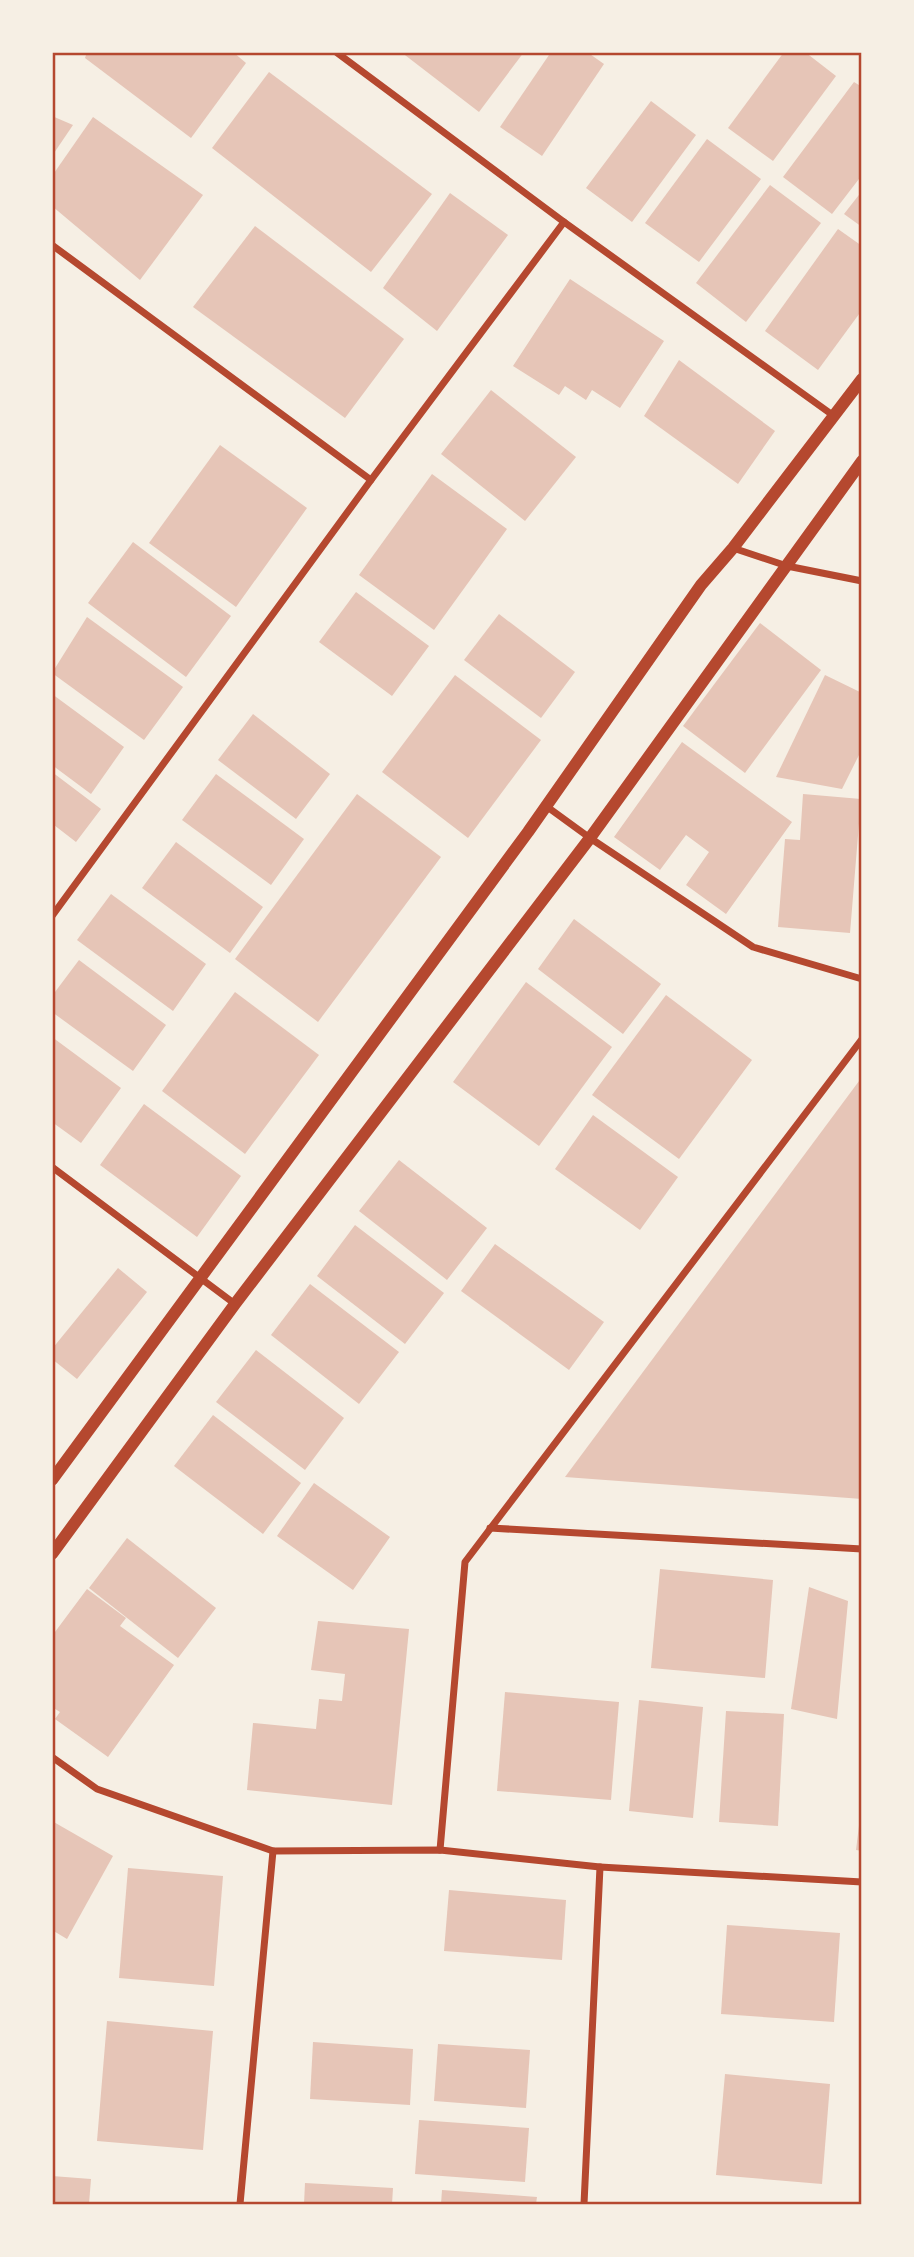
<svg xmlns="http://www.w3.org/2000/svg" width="914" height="2257" font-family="'Nunito Sans',sans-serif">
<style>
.building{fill:#e6c5b7}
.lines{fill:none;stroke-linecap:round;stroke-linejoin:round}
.minor{stroke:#b5482f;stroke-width:7}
.tertiary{stroke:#b5482f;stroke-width:12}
.neatline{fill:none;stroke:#b5482f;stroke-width:2.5}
</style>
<rect width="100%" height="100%" fill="#f6efe4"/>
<g class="building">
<polygon points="87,52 233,52 246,63 191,138 85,58"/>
<polygon points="401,52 524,52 479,112"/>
<polygon points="551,52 587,52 604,64 542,156 500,127"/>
<polygon points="784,52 805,52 836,76 773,161 728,128"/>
<polygon points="269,72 432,194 371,272 212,148"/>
<polygon points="854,82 862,87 862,175 832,214 783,177"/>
<polygon points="651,101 696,135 632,222 586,188"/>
<polygon points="52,116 73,125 52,156"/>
<polygon points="93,117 203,195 140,280 52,206 52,176"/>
<polygon points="707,139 761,179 699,262 645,223"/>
<polygon points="770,185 821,223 746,322 696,283"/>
<polygon points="862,191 862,227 844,214"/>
<polygon points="450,193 508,235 437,331 383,288"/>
<polygon points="255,226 404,339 345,418 193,307"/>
<polygon points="838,229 862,246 862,310 818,370 765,331"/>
<polygon points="570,279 664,341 620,408 592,390 586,400 565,386 559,395 513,366"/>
<polygon points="679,360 775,431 738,484 644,416"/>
<polygon points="491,390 576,457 525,521 441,454"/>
<polygon points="220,445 307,508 236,607 149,543"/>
<polygon points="432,474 507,529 434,630 359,575"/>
<polygon points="133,542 231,616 186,677 88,603"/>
<polygon points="356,592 429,646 392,696 319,642"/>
<polygon points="499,614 575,672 541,718 464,660"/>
<polygon points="87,617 183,687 144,740 52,673"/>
<polygon points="760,623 821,670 745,773 683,726"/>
<polygon points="455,675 541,740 468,838 382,772"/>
<polygon points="825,675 862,693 862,749 842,789 776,777"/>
<polygon points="52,694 124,747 91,794 52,765"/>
<polygon points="253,714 330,774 296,819 218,760"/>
<polygon points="682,742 792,822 726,914 686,885 709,852 686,835 660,870 614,837"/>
<polygon points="52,772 101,809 76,842 54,825 52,828"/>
<polygon points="216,774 304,839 271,885 182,820"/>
<polygon points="357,794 441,857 318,1022 235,959"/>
<polygon points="803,794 861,799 850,933 778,927 785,839 800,840"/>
<polygon points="176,842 263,907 230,953 142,888"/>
<polygon points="111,894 206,964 173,1011 77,940"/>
<polygon points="574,919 661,984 623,1034 538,969"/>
<polygon points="79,960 166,1025 133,1071 52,1012 52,996"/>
<polygon points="526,982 612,1047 539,1146 453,1082"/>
<polygon points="235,992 319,1055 245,1154 162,1091"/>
<polygon points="666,995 752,1060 679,1159 592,1095"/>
<polygon points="52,1037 121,1088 81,1143 52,1122"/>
<polygon points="862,1077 862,1499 565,1477"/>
<polygon points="144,1104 241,1176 197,1237 100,1165"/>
<polygon points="593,1115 678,1177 640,1230 555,1169"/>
<polygon points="399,1160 487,1228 447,1280 359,1211"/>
<polygon points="355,1225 444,1293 405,1344 317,1276"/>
<polygon points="495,1244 604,1322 569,1370 461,1291"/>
<polygon points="118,1268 147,1292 77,1379 52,1359 52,1349"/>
<polygon points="310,1284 399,1352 359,1404 271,1335"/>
<polygon points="256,1350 344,1418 305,1470 216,1402"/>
<polygon points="213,1415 301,1483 263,1534 174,1466"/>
<polygon points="314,1483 390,1537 353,1590 277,1536"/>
<polygon points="127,1538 216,1608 178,1658 89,1588"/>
<polygon points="660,1569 773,1580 765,1678 651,1668"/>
<polygon points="809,1587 848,1601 837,1719 791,1709"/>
<polygon points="87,1589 126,1618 120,1626 174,1665 108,1757 55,1719 60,1712 52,1707 52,1636"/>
<polygon points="318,1621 409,1629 392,1805 247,1790 253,1723 316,1729 319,1699 342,1701 345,1674 311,1670"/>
<polygon points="505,1692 619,1702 611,1800 497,1791"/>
<polygon points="639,1700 703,1707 693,1818 629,1811"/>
<polygon points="726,1711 784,1714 778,1826 719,1822"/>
<polygon points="860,1817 862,1817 862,1851 856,1850"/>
<polygon points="52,1821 113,1856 67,1939 52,1930"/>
<polygon points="128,1868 223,1876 214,1986 119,1978"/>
<polygon points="449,1890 566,1900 562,1960 444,1951"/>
<polygon points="727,1925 840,1933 834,2022 721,2014"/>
<polygon points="107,2021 213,2031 203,2150 97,2141"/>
<polygon points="313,2042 413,2049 410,2105 310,2099"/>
<polygon points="438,2044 530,2050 526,2108 434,2101"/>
<polygon points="725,2074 830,2084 822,2184 716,2175"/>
<polygon points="419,2120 529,2128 525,2182 415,2174"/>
<polygon points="52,2176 91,2179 89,2204 52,2204"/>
<polygon points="305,2183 393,2188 392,2204 304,2204"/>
<polygon points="442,2190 537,2197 536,2204 441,2204"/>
</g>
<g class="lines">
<g class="minor">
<polyline points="336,52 564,222 834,416"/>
<polyline points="52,245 371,480"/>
<polyline points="733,548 787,566 862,581"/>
<polyline points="546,806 590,838 753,947 862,979"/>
<polyline points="52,916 371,480 564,222"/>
<polyline points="52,1167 235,1304"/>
<polyline points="490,1528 862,1549"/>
<polyline points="52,1757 97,1789 273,1851 440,1850 600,1867"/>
<polyline points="440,1850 465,1562 862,1039"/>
<polyline points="240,2204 273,1851"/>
<polyline points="584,2204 600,1867 862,1882"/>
</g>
<g class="tertiary">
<polyline points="52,1480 528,832 701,585 733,548 862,379"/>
<polyline points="52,1554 235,1304 590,838 862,461"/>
</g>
</g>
<rect width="914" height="2257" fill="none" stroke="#f6efe4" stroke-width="108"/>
<rect x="54" y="54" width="806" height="2149" class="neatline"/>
</svg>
